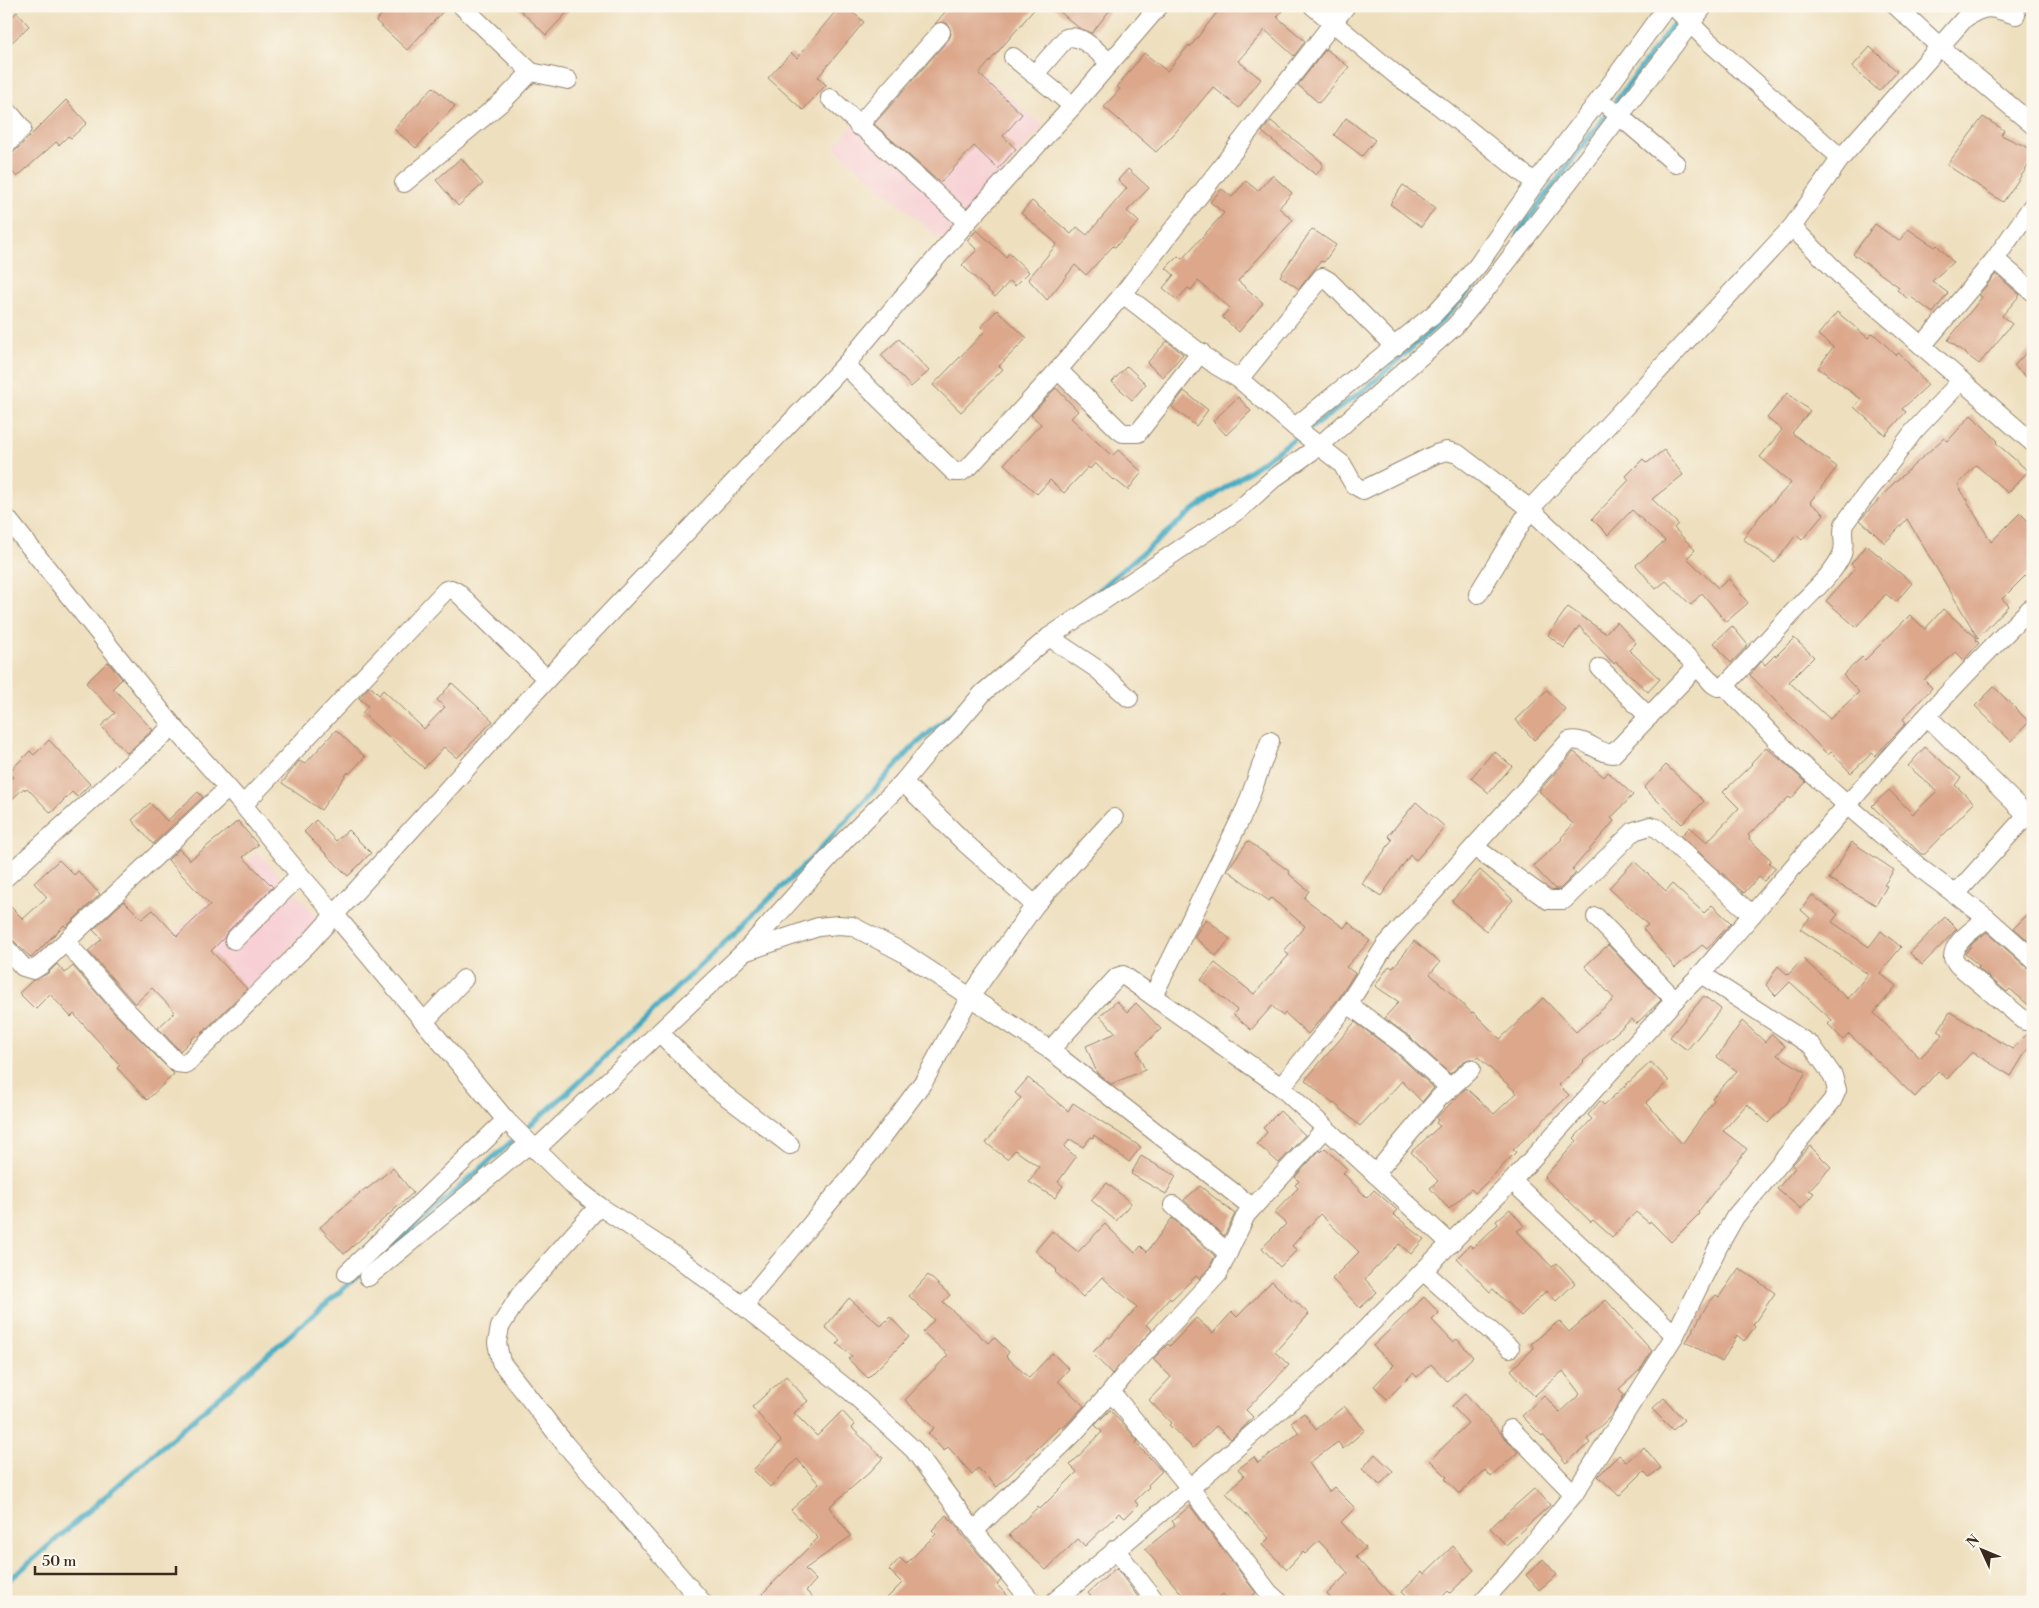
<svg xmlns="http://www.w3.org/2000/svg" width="2039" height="1608" font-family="'Libre Bodoni',serif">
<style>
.built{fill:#f7cfd4;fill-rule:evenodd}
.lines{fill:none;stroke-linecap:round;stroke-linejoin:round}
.stream{stroke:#41a9c1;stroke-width:5.5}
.building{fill:#dca78b}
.street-casing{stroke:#94846e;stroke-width:20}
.street{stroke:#fff;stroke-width:18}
</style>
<rect width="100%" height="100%" fill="#fbf7ec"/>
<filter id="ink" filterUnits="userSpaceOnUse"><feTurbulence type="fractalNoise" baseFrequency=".02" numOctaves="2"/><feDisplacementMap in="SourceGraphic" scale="10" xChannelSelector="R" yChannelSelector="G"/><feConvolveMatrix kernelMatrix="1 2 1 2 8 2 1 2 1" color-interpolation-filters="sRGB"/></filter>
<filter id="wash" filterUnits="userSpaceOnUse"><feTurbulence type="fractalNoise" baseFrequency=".0096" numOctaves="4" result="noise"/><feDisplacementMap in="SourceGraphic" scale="20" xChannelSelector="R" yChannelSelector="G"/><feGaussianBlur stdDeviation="1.12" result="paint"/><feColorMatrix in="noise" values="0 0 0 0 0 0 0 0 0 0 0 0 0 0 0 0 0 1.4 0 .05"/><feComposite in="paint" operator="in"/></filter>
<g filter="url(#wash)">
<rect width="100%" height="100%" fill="#eedfbe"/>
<g class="built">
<path d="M 934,31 L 1043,126 L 943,242 L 834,147 ZM 937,46 L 957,64 L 917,107 L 898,89 ZM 966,63 L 1022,114 L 1003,135 ZM 890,98 L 920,128 L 899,148 L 869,119 ZM 981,116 L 1016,149 L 998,168 ZM 941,119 L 972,147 L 939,184 L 907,156 Z"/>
<polygon points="258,852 320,920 203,1041 137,971"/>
</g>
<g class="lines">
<g class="stream">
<polyline points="1518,233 1687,6"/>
<polyline points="1076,609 1191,512 1367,388 1437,325 1496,263"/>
<polyline points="395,1244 567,1093 812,858 914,746 962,705"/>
<path d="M 6,1583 C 126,1479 245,1373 365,1270"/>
</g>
</g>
<g id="blocks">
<g class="building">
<polygon points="389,6 448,6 407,50 376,21"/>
<polygon points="516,6 573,6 546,35"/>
<polygon points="840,6 845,6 864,22 818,77 826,85 803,110 768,78 791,53 797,58"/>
<polygon points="950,6 1037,6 979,74 1022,114 1003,136 1016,149 998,169 974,146 940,183 874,124 949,39 951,34 948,24 943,22 935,24"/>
<polygon points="1053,6 1113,6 1092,33 1079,28"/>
<polygon points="1222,6 1286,6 1277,17 1305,41 1294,56 1265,30 1238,61 1261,79 1239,108 1213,87 1174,134 1156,152 1104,107 1120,89 1117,87 1144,53 1167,71 1189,45 1190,47"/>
<polygon points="17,12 29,26 6,48 6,22"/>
<polygon points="1870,47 1897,71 1879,91 1852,67"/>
<polygon points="1326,49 1349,67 1319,103 1298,85"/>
<polygon points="433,87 455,106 416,148 394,129"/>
<polygon points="66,100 87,123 71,138 68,136 59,145 56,142 17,177 6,165 6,155 14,152"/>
<polygon points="1983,117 2004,130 2001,135 2033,150 2033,159 2003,202 1947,165"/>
<polygon points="1346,118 1375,140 1362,156 1334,135"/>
<polygon points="1271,121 1322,162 1322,167 1316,175 1262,132"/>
<polygon points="461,158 483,184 458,206 436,180"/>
<polygon points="1128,169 1149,188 1127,211 1139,222 1115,247 1113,246 1086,275 1075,265 1047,300 1028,279 1057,244 1021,213 1032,201 1071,234 1077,227 1087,235 1127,188 1118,180"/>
<polygon points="1272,175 1292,193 1279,208 1293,220 1238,281 1263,303 1239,332 1222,317 1230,308 1198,281 1191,290 1188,288 1177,300 1163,288 1174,275 1166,268 1178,256 1182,259 1224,213 1210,202 1222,189 1232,197 1246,181 1258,191"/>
<polygon points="1403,185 1435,208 1421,227 1390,204"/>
<polygon points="1875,224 1899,241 1908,229 1935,247 1937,245 1953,262 1932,281 1948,293 1933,313 1911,297 1908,299 1897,290 1899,287 1853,254"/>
<polygon points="1312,229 1336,245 1324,262 1321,261 1299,289 1280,276"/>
<polygon points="977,230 1006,257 1009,253 1029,272 1015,286 1010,281 995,297 962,265 977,250 967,240"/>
<polygon points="1996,274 2020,295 2002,316 2012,324 1979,364 1948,340 1982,297 1979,295"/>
<polygon points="997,310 1027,338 999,366 1003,369 961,412 933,385 985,331 981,327"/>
<polygon points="1837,312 1868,338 1873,333 1896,355 1899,353 1928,385 1902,409 1906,412 1885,435 1854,407 1861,399 1818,368 1833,347 1818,335"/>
<polygon points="899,339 929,371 911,387 881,355"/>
<polygon points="1167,341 1183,354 1163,377 1147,363"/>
<polygon points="2033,345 2033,383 2014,366"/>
<polygon points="1127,366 1146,384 1132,400 1112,382"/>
<polygon points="1056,388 1078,411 1071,418 1112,456 1118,450 1142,472 1128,490 1114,479 1113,480 1095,463 1090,469 1088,467 1064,493 1050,480 1037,494 1004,464 1041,424 1031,415"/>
<polygon points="1184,391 1208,410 1196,426 1172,407"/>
<polygon points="1787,393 1810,411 1792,433 1837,467 1810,502 1824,514 1802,540 1796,535 1775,563 1743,539 1760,516 1791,483 1760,457 1782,430 1767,418"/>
<polygon points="1238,397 1251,411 1226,435 1213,421"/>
<polygon points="1971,415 1998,441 1996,443 2028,471 2008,493 1976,465 1958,485 1991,542 2020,513 2033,526 2033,568 2002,599 2009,605 1978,638 1907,519 1885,543 1860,520 1893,484 1944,438 1948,441"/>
<polygon points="1664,450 1683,475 1652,499 1678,524 1674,528 1695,550 1687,558 1718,588 1729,579 1748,603 1726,622 1702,593 1691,605 1666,581 1656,589 1636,565 1665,541 1632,510 1608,535 1592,519 1629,480 1626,476 1643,459 1647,463"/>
<polygon points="1866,545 1912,583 1896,602 1886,594 1856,627 1826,601 1855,568 1851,564"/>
<polygon points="1568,607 1605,633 1617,622 1636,643 1629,650 1660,679 1648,692 1616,662 1614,664 1579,626 1564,648 1548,635"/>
<polygon points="1943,609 1977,638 1976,640 1979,643 1964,660 1956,652 1924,680 1932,688 1903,719 1906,723 1875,756 1872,753 1851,773 1831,752 1828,755 1750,675 1762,661 1765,665 1775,655 1776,656 1794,638 1814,657 1789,682 1830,719 1859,692 1843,675 1862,657 1865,660 1910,615 1925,629"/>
<polygon points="1732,626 1748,645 1731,663 1714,643"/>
<polygon points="108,662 122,679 113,688 153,730 127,753 101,726 115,713 86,683"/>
<polygon points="452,683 493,721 457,758 444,747 424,768 362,713 368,706 359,698 370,686 379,695 383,690 424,729 445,707 437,700"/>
<polygon points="1994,687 2029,722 2011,741 1975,706"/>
<polygon points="1547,690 1566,710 1534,740 1516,720"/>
<polygon points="336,730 365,757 349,774 348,772 321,810 282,783 299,761 305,764"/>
<polygon points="49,740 90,784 77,797 72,792 51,813 27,788 25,790 24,788 6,805 6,783 13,777 8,773 30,751 34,755"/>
<polygon points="1766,747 1806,782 1791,799 1789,797 1748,835 1750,837 1749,839 1771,860 1769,863 1776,868 1764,881 1759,877 1744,893 1681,836 1690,827 1707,842 1739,808 1723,792 1752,764 1751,763"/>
<polygon points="1925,747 1961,778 1955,785 1974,803 1925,854 1921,854 1872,806 1889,790 1913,814 1937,791 1908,766"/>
<polygon points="1494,751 1512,766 1489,793 1471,778"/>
<polygon points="1574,752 1604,777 1608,772 1633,795 1611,818 1614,821 1572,870 1576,873 1560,889 1555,889 1533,866 1562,839 1561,838 1573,824 1539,791"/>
<polygon points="1666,765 1704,801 1682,824 1644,788"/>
<polygon points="198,792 203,797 153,844 132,820 150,803 167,821"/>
<polygon points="1416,802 1445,827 1416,860 1410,855 1381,896 1362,884 1392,840 1388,836"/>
<polygon points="316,820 336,841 348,830 371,853 348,876 304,832"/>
<polygon points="238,821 258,845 243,857 273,887 227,932 224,938 211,951 247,989 198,1037 196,1035 180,1051 158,1028 175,1012 152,988 135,1004 88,951 102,939 93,930 124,901 142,919 153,910 177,936 210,905 168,860 179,849 190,860"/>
<polygon points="1248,841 1290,872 1289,874 1309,891 1304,898 1344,928 1348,922 1370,941 1346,967 1355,973 1339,998 1308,1034 1285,1013 1283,1016 1272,1006 1251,1030 1233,1014 1237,1010 1201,980 1215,963 1254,994 1289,955 1284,951 1305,926 1271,898 1269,901 1227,870"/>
<polygon points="1852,842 1894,870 1884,885 1887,886 1876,905 1829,879"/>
<polygon points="59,860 74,875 78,871 100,894 66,927 64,925 31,958 6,933 6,902 23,919 47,897 34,883"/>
<polygon points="1634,861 1666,891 1672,884 1704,913 1712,905 1731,923 1707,949 1702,945 1675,968 1643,929 1648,925 1609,888"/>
<polygon points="1480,870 1513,900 1486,931 1452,901"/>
<polygon points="1812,895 1838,914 1832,922 1869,947 1881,931 1901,947 1880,973 1896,986 1874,1013 1920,1058 1943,1034 1938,1031 1950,1012 2012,1049 2033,1028 2033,1040 2011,1076 1972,1052 1947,1079 1938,1071 1915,1097 1849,1034 1843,1040 1828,1024 1832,1020 1790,982 1776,996 1766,985 1778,966 1788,975 1803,959 1848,999 1868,974 1800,929 1810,918 1801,910"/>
<polygon points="2033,909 2033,945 2014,928"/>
<polygon points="1945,917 1957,929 1922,965 1910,953"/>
<polygon points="1206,919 1230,939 1216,956 1194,937"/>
<polygon points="1987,932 2026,967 2033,969 2033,1009 2010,989 2007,992 1978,968 1980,966 1965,954 1973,943"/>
<polygon points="1414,941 1440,962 1430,974 1472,1013 1473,1012 1500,1039 1543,998 1576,1032 1614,999 1585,966 1608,945 1661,1000 1636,1024 1632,1019 1583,1061 1584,1062 1559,1085 1569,1095 1513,1150 1516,1152 1485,1184 1475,1193 1471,1189 1449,1209 1430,1188 1438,1181 1411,1152 1440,1126 1436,1123 1438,1120 1436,1118 1466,1088 1494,1114 1517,1093 1478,1057 1475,1059 1469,1059 1464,1061 1450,1074 1409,1036 1384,1018 1399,1002 1375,986 1389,966 1393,968"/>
<polygon points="57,964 65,973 73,966 114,1013 174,1074 147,1100 117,1068 120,1065 74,1014 71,1017 50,994 35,1009 19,993 33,980 47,974"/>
<polygon points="1704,996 1721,1009 1687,1050 1670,1037"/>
<polygon points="1117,1001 1127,1012 1136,1003 1161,1029 1137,1051 1145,1070 1111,1084 1097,1073 1086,1046 1116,1033 1100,1016"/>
<polygon points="1742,1021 1765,1042 1772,1034 1785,1046 1777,1055 1806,1072 1788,1102 1768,1123 1747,1104 1723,1131 1747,1149 1698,1212 1699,1214 1671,1242 1650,1221 1649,1223 1636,1212 1612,1237 1593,1220 1591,1222 1544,1177 1577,1141 1574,1138 1592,1119 1588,1115 1600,1101 1604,1105 1651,1062 1669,1081 1646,1102 1682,1144 1714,1100 1712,1098 1737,1071 1717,1057"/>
<polygon points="1355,1022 1395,1052 1434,1088 1422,1102 1402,1081 1360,1126 1334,1103 1333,1104 1305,1080"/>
<polygon points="1028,1078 1068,1111 1073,1103 1141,1147 1129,1162 1094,1135 1093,1138 1091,1137 1083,1147 1070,1139 1064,1147 1076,1157 1058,1182 1063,1186 1055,1198 1029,1182 1039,1167 1015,1150 1007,1159 986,1143 1021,1098 1015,1093"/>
<polygon points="1280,1111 1305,1135 1279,1163 1257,1144 1267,1132 1263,1128"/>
<polygon points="1810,1146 1831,1167 1809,1190 1814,1193 1801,1209 1777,1189 1795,1168 1792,1165"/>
<polygon points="1325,1148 1347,1169 1343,1173 1367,1198 1374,1190 1397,1210 1393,1214 1424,1239 1411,1254 1399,1244 1365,1279 1377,1292 1360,1308 1332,1279 1359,1252 1320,1214 1292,1246 1297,1250 1280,1267 1262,1248 1286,1224 1274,1213 1298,1188 1295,1185 1299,1181 1295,1177 1320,1150 1321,1152"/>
<polygon points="1141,1156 1176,1176 1166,1194 1131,1174"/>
<polygon points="393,1168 413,1193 344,1254 320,1227 366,1188 367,1189"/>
<polygon points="1107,1183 1131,1203 1116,1221 1091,1200"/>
<polygon points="1200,1186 1235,1214 1224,1236 1184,1200"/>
<polygon points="1510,1209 1524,1226 1517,1231 1552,1267 1557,1263 1575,1283 1556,1301 1546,1291 1521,1316 1493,1289 1490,1292 1457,1258 1470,1245 1473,1248 1498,1224 1496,1221"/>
<polygon points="1172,1218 1215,1256 1209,1268 1199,1279 1196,1276 1171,1300 1170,1298 1146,1325 1152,1330 1112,1374 1092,1353 1108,1337 1110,1338 1137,1307 1102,1277 1083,1297 1055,1272 1057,1270 1035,1251 1052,1231 1078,1252 1105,1224 1135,1253 1141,1246 1147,1252"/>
<polygon points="1739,1268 1775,1293 1753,1325 1755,1327 1744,1341 1737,1335 1722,1362 1686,1342 1707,1305 1716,1295 1719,1297"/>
<polygon points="928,1275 950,1295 943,1302 988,1343 994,1337 1009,1352 1006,1356 1029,1378 1052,1353 1069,1369 1058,1381 1084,1406 1063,1428 1061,1426 997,1487 978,1468 972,1474 948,1447 944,1451 928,1433 934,1428 905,1400 948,1355 923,1332 934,1320 909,1296"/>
<polygon points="1272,1281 1293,1302 1294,1300 1309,1314 1275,1352 1289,1365 1246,1410 1253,1417 1246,1425 1231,1439 1216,1426 1193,1448 1169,1425 1171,1423 1149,1400 1171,1377 1153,1359 1168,1344 1170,1346 1196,1318 1213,1333 1232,1312 1237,1317"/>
<polygon points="1424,1297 1439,1313 1432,1320 1453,1342 1457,1339 1473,1357 1447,1381 1431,1364 1417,1377 1413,1373 1387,1399 1374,1386 1394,1365 1373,1346"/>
<polygon points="849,1298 881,1326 890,1317 909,1337 868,1378 848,1359 852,1356 837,1344 840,1340 825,1327"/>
<polygon points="1606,1300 1652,1351 1640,1370 1619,1389 1624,1395 1612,1415 1587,1439 1590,1443 1566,1463 1543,1435 1542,1436 1522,1416 1544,1395 1560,1413 1580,1394 1563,1371 1534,1396 1511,1370 1534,1348 1531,1344 1559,1321 1569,1332"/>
<polygon points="786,1376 808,1401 794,1413 817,1436 842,1411 855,1425 852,1428 883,1458 869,1473 829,1507 851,1536 805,1569 816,1580 806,1591 818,1602 770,1602 762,1594 818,1538 791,1510 819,1484 797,1459 770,1487 753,1470 781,1441 752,1407"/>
<polygon points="1465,1394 1518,1452 1491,1477 1485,1470 1459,1494 1445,1479 1447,1477 1430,1460 1468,1423 1452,1406"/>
<polygon points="1664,1398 1684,1420 1673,1430 1652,1409"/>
<polygon points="1344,1406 1365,1430 1343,1449 1338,1442 1309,1463 1329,1492 1334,1487 1355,1508 1341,1522 1365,1548 1356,1557 1397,1602 1334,1602 1327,1594 1348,1573 1319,1541 1305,1554 1303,1552 1287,1569 1262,1545 1269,1538 1226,1493 1244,1476 1238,1469 1254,1457 1258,1463 1299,1433 1291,1422 1304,1413 1316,1430"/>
<polygon points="1110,1410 1138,1441 1136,1443 1162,1471 1148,1485 1149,1487 1135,1501 1138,1505 1125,1518 1119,1513 1085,1546 1078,1539 1046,1570 1009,1535 1038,1507 1040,1509 1077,1472 1070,1465 1102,1432 1095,1425"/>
<polygon points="1644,1447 1661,1468 1649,1477 1644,1471 1619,1496 1598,1476 1619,1455 1626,1462"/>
<polygon points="1375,1454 1393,1471 1380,1485 1362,1469"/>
<polygon points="1535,1488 1550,1505 1506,1545 1490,1528"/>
<polygon points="1190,1506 1256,1593 1245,1602 1229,1602 1223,1594 1214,1602 1188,1602 1145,1549 1175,1525 1172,1521"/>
<polygon points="946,1515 957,1526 960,1530 959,1531 1001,1580 997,1585 1014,1602 883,1602 902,1583 889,1570 900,1558 906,1564 936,1534 932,1530"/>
<polygon points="1453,1546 1474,1570 1450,1593 1448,1591 1437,1602 1412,1602 1402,1592 1422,1571 1424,1574"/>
<polygon points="1543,1559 1557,1575 1539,1590 1526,1575"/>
<polygon points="1116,1568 1142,1602 1096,1602 1088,1593"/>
</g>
</g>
</g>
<g filter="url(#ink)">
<use href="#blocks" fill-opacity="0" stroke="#94846e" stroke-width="1"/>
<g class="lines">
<g class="street-casing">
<g id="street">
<polyline points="1313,6 1396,75 1438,105 1535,183"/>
<polyline points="1666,6 1676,9 1707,40 1841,158"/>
<polyline points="1896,6 1939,46 2033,125"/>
<polyline points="1013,57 1073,106"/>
<polyline points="531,72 568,80"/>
<path d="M 1034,75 L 1066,38 C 1082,33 1097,52 1109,62"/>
<polyline points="830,98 967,222"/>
<polyline points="1610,108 1676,164"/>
<polyline points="6,109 22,128 6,145"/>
<polyline points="858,126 941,32"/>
<polyline points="404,183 504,100 531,72 462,6"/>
<polyline points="2033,205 1995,259 1922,346 2033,443"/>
<polyline points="1792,227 1846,281 1922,346"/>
<polyline points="1995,259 2033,292"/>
<path d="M 1123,294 L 1217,366 L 1239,379 L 1295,427 L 1342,464 L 1354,485 L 1363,490 L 1436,454 L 1447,451 L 1458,454 L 1530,509 L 1697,666 L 1713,684 L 1718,687 L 1725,686 L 1733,677 C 1756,653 1778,628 1801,604 C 1815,589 1834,573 1842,554 C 1846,544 1841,534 1844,524 L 1914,431 L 1961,381"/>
<polyline points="845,365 954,472 961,472 970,466 1058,370 1123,294 1346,6"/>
<polyline points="1058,370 1119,430 1123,433 1138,433 1201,352"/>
<polyline points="1239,379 1322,277 1329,281 1395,347"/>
<polyline points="1295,427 1435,313 1460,286 1478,265 1535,183 1599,100 1667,6"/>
<polyline points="6,517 173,726 243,805 300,875 335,915 506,1120 572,1185 599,1206 674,1255 743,1306 850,1391 914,1450 974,1531 1032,1602"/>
<path d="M 1478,594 L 1530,509 L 1792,227 L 1841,158 L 1965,18 C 1988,3 1992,8 2016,15"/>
<polyline points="1049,637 1097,669 1129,698"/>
<polyline points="1600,668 1649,717"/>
<polyline points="1725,686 1790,754 1847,805 1924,871 1987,918 2033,959"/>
<polyline points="1928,717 2027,815 2033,809"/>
<polyline points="903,782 965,843 1035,905"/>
<polyline points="243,805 446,590 451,589 457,592 547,679"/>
<polyline points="1474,847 1548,900 1564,900 1634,831 1650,826 1657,828 1752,915"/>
<polyline points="6,877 173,726"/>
<polyline points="1955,895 2027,815"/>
<polyline points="1596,917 1675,1000"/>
<path d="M 1987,918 C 1976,928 1952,942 1953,958 L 1958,965 L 2025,1021"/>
<polyline points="234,940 300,875"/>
<polyline points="66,942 122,1006 177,1063 185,1064 189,1061 309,943 547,679 845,365 967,222 1073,106 1159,6"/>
<polyline points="6,948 23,967 33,970 41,965 228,788"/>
<polyline points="747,951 818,927 838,925 852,926 902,952 1050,1050 1117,977 1123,975 1281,1087 1451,1244"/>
<polyline points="1153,996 1246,808 1270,741"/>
<polyline points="1348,1004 1402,1044 1449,1087"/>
<polyline points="424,1022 464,979"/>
<polyline points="660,1033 714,1087 790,1145"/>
<polyline points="1050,1050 1252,1207"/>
<path d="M 1281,1087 L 1348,1004 L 1385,946 L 1569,741 C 1586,737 1596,753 1613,754 L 1697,666"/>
<polyline points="535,1150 744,952 844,841 903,782 931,748 954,727 983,693 1049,637 1240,509 1273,479 1319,446 1455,326 1487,288 1704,6"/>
<polyline points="1375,1174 1439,1098 1471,1069"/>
<polyline points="1512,1181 1675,1335"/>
<polyline points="1173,1205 1228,1253"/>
<polyline points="599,1206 520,1295 500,1327 497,1343 501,1362 565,1444 702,1602"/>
<polyline points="1423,1271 1510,1348"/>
<polyline points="347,1273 506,1120"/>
<polyline points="368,1277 529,1144"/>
<polyline points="743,1306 872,1151 924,1081 970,997 1035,905 1114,818"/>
<polyline points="1111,1392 1190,1488 1269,1593 1279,1602"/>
<polyline points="1511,1429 1574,1494"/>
<polyline points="974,1531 1073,1434 1111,1392 1125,1374 1218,1274 1246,1215 1325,1129"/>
<polyline points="1115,1549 1156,1602"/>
<path d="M 1054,1602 L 1190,1488 L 1319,1376 L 1512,1181 L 1675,1000 L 1701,974 C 1809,849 1915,722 2033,606"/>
<polyline points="1482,1602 1510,1571 1574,1494 1675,1335 1718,1247 1735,1217 1832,1101 1837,1090 1833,1076 1812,1046 1701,974"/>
</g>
</g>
<use href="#street" class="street"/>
</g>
</g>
<rect width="2039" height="1608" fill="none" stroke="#fbf7ec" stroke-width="25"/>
<g transform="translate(1982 1550) rotate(314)" stroke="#fbf7ec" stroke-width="4" paint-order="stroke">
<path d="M0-4L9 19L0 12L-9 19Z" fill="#3b2a1e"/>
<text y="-8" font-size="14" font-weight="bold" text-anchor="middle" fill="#3b2a1e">N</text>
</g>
<path d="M35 1566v8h141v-8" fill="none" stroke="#3b2a1e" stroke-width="2.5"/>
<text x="42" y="1566" font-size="15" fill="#3b2a1e" stroke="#fbf7ec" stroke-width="4" paint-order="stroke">50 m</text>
</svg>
